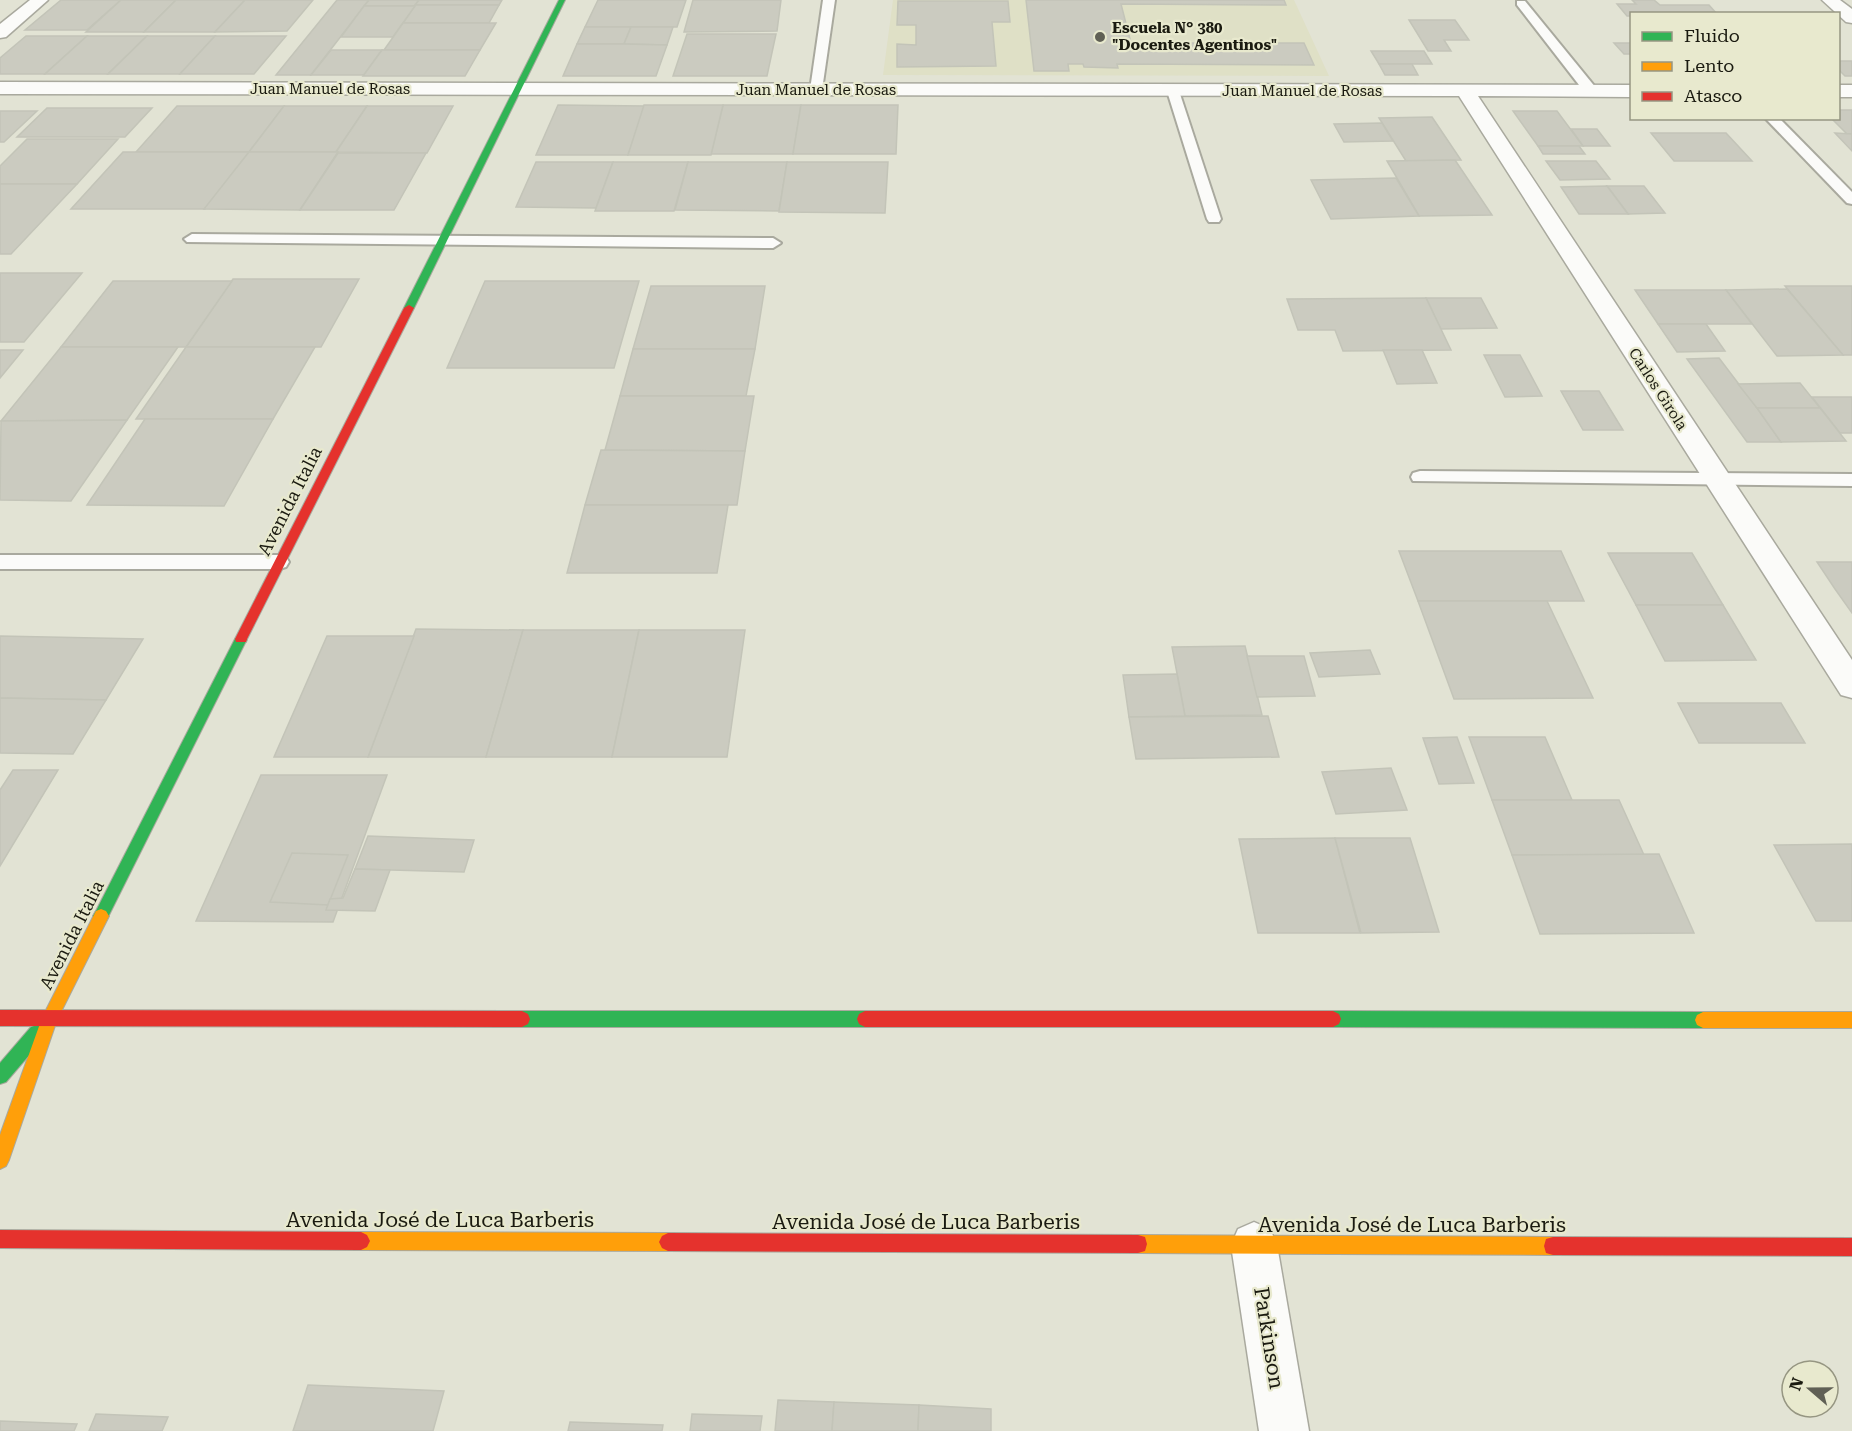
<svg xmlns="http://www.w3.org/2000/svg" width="1852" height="1431" font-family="'Roboto Serif',serif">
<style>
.built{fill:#dfe0c6}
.building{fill:#cbcbc0;stroke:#c3c4b8;stroke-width:1.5}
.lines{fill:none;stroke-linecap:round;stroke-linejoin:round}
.lane-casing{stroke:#a9a99e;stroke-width:4}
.street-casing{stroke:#a9a99e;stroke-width:3}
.fast-casing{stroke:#a9a99e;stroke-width:2}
.slow-casing{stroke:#a9a99e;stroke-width:2}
.jam-casing{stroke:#a9a99e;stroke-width:2}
.lane{fill:#fbfbf9;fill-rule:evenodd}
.street{fill:#fbfbf9;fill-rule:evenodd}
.fast{fill:#30b455;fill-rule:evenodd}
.slow{fill:#ff9f0a;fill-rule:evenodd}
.jam{fill:#e5322d;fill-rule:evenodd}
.poi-dot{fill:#606055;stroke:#e8e9ce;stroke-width:2}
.labels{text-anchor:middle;stroke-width:4.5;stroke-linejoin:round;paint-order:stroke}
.far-poi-label{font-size:15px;font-weight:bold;fill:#1a1a10;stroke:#e8e9ce;text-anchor:start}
.far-street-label{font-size:15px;fill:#1a1a10;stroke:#e8e9ce}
.street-label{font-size:18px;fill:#1a1a10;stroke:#e8e9ce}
.near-street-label{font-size:21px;fill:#1a1a10;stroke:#e8e9ce}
</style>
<rect width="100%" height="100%" fill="#e2e3d4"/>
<polygon class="built" points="893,0 1294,0 1329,76 883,75"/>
<g class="building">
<polygon points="61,0 121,0 87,30 25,30"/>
<polygon points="121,0 176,0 144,32 86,32"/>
<polygon points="176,0 245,0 215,32 144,32"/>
<polygon points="245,0 313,0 287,31 215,32"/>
<polygon points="337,0 369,0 311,75 276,75"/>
<polygon points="369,0 419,0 415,6 364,6"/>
<polygon points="419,0 502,0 499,5 415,5"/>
<polygon points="598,0 686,0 677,27 585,27"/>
<polygon points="693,0 781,0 777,31 684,32"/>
<polygon points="1026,0 1284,0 1286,5 1121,4 1131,43 1304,43 1314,65 1117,64 1118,68 1084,67 1083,64 1068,64 1069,71 1034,71"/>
<polygon points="1632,0 1654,0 1660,5 1709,5 1717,14 1632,14 1632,16 1627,16 1617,4 1636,4"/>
<polygon points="898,1 1008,1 1010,22 992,22 996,66 897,67 897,44 916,45 916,25 897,25"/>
<polygon points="415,5 499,5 489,23 403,23"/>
<polygon points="364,6 415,6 393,37 341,37"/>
<polygon points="1409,20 1455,20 1469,40 1444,40 1451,51 1428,51"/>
<polygon points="403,23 496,23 480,50 384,50"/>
<polygon points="585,27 631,27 624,44 577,44"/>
<polygon points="631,27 673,27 667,45 624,44"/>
<polygon points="687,34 776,34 767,76 673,76"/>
<polygon points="26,36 87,36 45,74 0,74 0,58"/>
<polygon points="87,36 147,36 108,74 45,74"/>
<polygon points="147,36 215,36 180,74 108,74"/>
<polygon points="215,36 286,36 254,74 180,74"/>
<polygon points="1614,43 1632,43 1632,54 1624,54"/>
<polygon points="577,44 624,44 667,45 656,76 563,76"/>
<polygon points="331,50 382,50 364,75 311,75"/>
<polygon points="382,50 480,50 465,76 363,76"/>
<polygon points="1371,51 1424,51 1432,64 1379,64"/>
<polygon points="1838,61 1852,61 1852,76 1845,76 1838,69"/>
<polygon points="1379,64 1412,64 1418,75 1385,75"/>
<polygon points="558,105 645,106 628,155 536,155"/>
<polygon points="723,105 801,105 793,154 711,154"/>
<polygon points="723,105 711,155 628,155 644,105"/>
<polygon points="801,105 898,105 896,154 793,154"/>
<polygon points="177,106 284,106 249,152 136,152"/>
<polygon points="284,106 367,106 336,152 249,152"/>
<polygon points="367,106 453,106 427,153 336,152"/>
<polygon points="47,108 152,108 125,137 17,137"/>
<polygon points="1838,110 1852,110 1852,134 1847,134 1831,118 1838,118"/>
<polygon points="0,111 37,111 4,142 0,142"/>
<polygon points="1513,111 1557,111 1583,146 1538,146"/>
<polygon points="1432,117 1461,160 1406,161 1379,118"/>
<polygon points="1382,123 1393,141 1344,142 1334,124"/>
<polygon points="1571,129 1597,129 1610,146 1583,146"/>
<polygon points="1651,133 1726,133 1752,161 1674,161"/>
<polygon points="1835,133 1852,134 1852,151"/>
<polygon points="27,139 118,139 77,184 0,184 0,166"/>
<polygon points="1538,146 1579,146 1585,154 1543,154"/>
<polygon points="123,152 249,152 205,209 71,209"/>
<polygon points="249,152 338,152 300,210 204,209"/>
<polygon points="338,153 426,153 394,210 300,210"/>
<polygon points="1455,160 1492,215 1419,216 1387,161"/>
<polygon points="1546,161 1596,161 1610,179 1560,180"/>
<polygon points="536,162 613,162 596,208 516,207"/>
<polygon points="613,162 688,162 674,211 595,211"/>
<polygon points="688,162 787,162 779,211 675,210"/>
<polygon points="787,162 888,162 885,213 779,212"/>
<polygon points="1396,178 1419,216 1331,219 1311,180"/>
<polygon points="0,184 77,184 11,254 0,254"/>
<polygon points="1607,186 1644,186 1665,213 1628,214"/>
<polygon points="1607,186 1628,214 1579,214 1561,187"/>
<polygon points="0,273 82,273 24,342 0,342"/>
<polygon points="233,279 359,279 321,347 186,347"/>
<polygon points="113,281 232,281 186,347 61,347"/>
<polygon points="485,281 639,281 614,368 447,368"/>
<polygon points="651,286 765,286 755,349 633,349"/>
<polygon points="1785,286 1852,286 1852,355 1843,355"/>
<polygon points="1787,289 1843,355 1777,356 1726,290"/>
<polygon points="1635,290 1726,290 1752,324 1658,324"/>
<polygon points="1426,298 1481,298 1497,328 1441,329"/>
<polygon points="1426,298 1451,350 1343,351 1335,330 1298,330 1287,299"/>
<polygon points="1658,324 1706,324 1725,351 1677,352"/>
<polygon points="61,347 178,347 127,420 1,421"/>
<polygon points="186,347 315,347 273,419 136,419"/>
<polygon points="633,349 755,349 746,396 620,396"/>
<polygon points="0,350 23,350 0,378"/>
<polygon points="1383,350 1422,350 1437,383 1397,384"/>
<polygon points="1484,355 1520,355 1542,396 1505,397"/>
<polygon points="1719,358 1757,408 1781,442 1747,442 1687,359"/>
<polygon points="1800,383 1820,408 1757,408 1738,384"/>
<polygon points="1561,391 1599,391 1623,430 1583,430"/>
<polygon points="620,396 754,396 745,451 605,450"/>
<polygon points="1812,397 1852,397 1852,433 1840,433"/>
<polygon points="1757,408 1820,408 1846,441 1781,442"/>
<polygon points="145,419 273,419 224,506 87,505"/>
<polygon points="127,420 71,501 0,500 1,421"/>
<polygon points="601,450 745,451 737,505 585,505"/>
<polygon points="585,505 728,505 717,573 567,573"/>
<polygon points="1399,551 1561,551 1584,601 1418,601"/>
<polygon points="1608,553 1692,553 1723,605 1636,605"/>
<polygon points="1817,562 1852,562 1852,613 1835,589"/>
<polygon points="1418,601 1547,601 1593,698 1454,699"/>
<polygon points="1636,605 1723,605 1756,660 1665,661"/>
<polygon points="416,629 523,630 486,757 368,757"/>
<polygon points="523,630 639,630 612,757 486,757"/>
<polygon points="639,630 745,630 727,757 612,757"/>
<polygon points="0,636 143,639 106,700 0,698"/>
<polygon points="327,636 414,636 368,757 274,757"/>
<polygon points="1245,646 1262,715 1185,716 1172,647"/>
<polygon points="1370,650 1380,674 1319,677 1310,653"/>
<polygon points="1247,656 1304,656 1315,696 1257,697"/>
<polygon points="1177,674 1185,716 1129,717 1123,675"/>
<polygon points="0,698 106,700 73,754 0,753"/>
<polygon points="1678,703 1781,703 1805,743 1699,743"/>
<polygon points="1268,716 1279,757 1136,759 1129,717"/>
<polygon points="1457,737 1474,783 1439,784 1423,738"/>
<polygon points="1469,737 1545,737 1572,800 1492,800"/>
<polygon points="1391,768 1407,810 1336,814 1322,772"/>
<polygon points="13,770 58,770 0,866 0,790"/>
<polygon points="261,775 387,775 333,922 196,921"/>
<polygon points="1492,800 1619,800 1644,855 1512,855"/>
<polygon points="368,836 474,840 464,872 355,869"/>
<polygon points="1335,838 1360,933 1258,933 1239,839"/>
<polygon points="1335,838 1410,838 1439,932 1361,933"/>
<polygon points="1852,844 1852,921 1816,921 1774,845"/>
<polygon points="292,853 348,855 328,905 270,902"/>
<polygon points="1659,854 1694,933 1540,934 1512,855"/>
<polygon points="355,869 390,870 375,911 326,910 330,899 343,898"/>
<polygon points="308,1385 444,1391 433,1431 293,1431"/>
<polygon points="778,1400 834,1402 832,1431 775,1431"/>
<polygon points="834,1402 919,1405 918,1431 832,1431"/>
<polygon points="919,1405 991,1409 991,1431 918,1431"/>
<polygon points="96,1414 168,1417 162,1431 89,1431"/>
<polygon points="692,1414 762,1416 760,1431 690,1431"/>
<polygon points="0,1421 77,1424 74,1431 0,1431"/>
<polygon points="570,1422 663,1425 662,1431 568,1431"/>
</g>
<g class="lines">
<g class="lane-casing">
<g id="lane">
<polygon points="823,0 835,0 822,90 816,94 810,90"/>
<polygon points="1517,1 1525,1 1596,88 1597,91 1596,94 1586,94 1517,5"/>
<polygon points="1173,87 1179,91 1221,219 1219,222 1209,222 1207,219 1167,91"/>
<polygon points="1765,118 1779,118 1852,192 1852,204 1847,203"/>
<polygon points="192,234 773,238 781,243 773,248 187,242 184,239"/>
<polygon points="1420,471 1852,474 1852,486 1413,481 1411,477 1413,473"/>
<polygon points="0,555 279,555 286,557 289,562 286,567 279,569 0,569"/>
</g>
</g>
<g class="street-casing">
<g id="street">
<polygon points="30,0 48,0 6,37 0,38 0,24"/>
<polygon points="1822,0 1840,0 1852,9 1852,23 1846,22"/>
<polygon points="0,82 1632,85 1632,97 1478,96 1852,660 1852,698 1841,695 1459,96 0,94"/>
<rect x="1838" y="85" width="14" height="12"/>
<polygon points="1254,1222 1270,1229 1277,1245 1309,1431 1259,1431 1231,1245 1238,1229"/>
</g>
</g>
<g class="fast-casing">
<g id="fast">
<polygon points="559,0 565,0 414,308 406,310 404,308"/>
<polygon points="241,634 247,639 106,921 101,923 96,921 93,916 96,911 235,639"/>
<polygon points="522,1011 865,1011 871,1014 873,1019 871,1024 865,1027 522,1027 516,1024 514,1019 516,1014"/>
<polygon points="1333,1011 1703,1012 1709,1015 1711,1020 1709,1025 1703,1028 1333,1027 1327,1024 1325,1019 1327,1014"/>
<polygon points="37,1025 43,1027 45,1033 43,1039 6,1082 0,1084 0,1063 31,1027"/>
</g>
</g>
<g class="slow-casing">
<g id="slow">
<polygon points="101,909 106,911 109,916 57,1020 9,1160 6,1166 0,1169 0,1135 42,1018 96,911"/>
<polygon points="1703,1012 1852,1012 1852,1028 1703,1028 1697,1025 1695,1020 1697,1015"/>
<polygon points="361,1232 668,1233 674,1236 677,1242 674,1248 668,1251 361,1250 355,1247 352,1241 355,1235"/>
<polygon points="1138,1235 1553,1237 1560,1239 1562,1246 1560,1253 1553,1255 1138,1253 1131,1251 1129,1244 1131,1237"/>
</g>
</g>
<g class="jam-casing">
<g id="jam">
<polygon points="409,305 414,308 247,639 246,642 236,642 235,639 404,308"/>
<polygon points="0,1010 522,1011 528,1014 530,1019 528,1024 522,1027 0,1026"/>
<polygon points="865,1011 1333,1011 1339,1014 1341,1019 1339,1024 1333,1027 865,1027 859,1024 857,1019 859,1014"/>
<polygon points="0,1230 361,1232 367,1235 370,1241 367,1247 361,1250 0,1248"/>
<polygon points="668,1233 1138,1235 1145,1237 1147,1244 1145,1251 1138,1253 668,1251 662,1248 659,1242 662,1236"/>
<polygon points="1553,1237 1852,1238 1852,1256 1553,1255 1546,1253 1544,1246 1546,1239"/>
</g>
</g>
<use href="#lane" class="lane"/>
<use href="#street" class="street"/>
<use href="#fast" class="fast"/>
<use href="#slow" class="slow"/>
<use href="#jam" class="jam"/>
</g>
<circle class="poi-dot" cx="1100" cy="37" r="6"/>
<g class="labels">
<g class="far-poi-label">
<text x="1112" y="33">Escuela N° 380<tspan x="1112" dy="17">"Docentes Agentinos"</tspan></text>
</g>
<g class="far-street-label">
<text x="330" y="94">Juan Manuel de Rosas</text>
<text x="816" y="95">Juan Manuel de Rosas</text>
<text x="1302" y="96">Juan Manuel de Rosas</text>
<text transform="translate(1658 389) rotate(57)" y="5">Carlos Girola</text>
</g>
<g class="street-label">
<text transform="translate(290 501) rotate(-63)" y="6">Avenida Italia</text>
<text transform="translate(72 935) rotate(-63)" y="6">Avenida Italia</text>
</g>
<g class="near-street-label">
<text x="440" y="1227">Avenida José de Luca Barberis</text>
<text x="926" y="1229">Avenida José de Luca Barberis</text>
<text x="1412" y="1232">Avenida José de Luca Barberis</text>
<text transform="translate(1269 1338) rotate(81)" y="7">Parkinson</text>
</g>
</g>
<rect x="1630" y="12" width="210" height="108" fill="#e8e9ce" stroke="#969682" stroke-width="1.5"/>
<rect x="1642" y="32" width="30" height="9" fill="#30b455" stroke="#969682" stroke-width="1.5"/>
<text x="1684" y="42" font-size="18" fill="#1a1a10">Fluido</text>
<rect x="1642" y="62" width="30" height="9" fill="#ff9f0a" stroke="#969682" stroke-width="1.5"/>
<text x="1684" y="72" font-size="18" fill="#1a1a10">Lento</text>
<rect x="1642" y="92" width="30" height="9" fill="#e5322d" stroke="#969682" stroke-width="1.5"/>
<text x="1684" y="102" font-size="18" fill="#1a1a10">Atasco</text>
<g transform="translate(1810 1389) rotate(290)"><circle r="28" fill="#e8e9ce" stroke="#969682" stroke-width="1.5"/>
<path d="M0-4.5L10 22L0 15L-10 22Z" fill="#606055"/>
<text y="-9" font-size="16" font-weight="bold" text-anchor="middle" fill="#1a1a10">N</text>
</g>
</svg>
